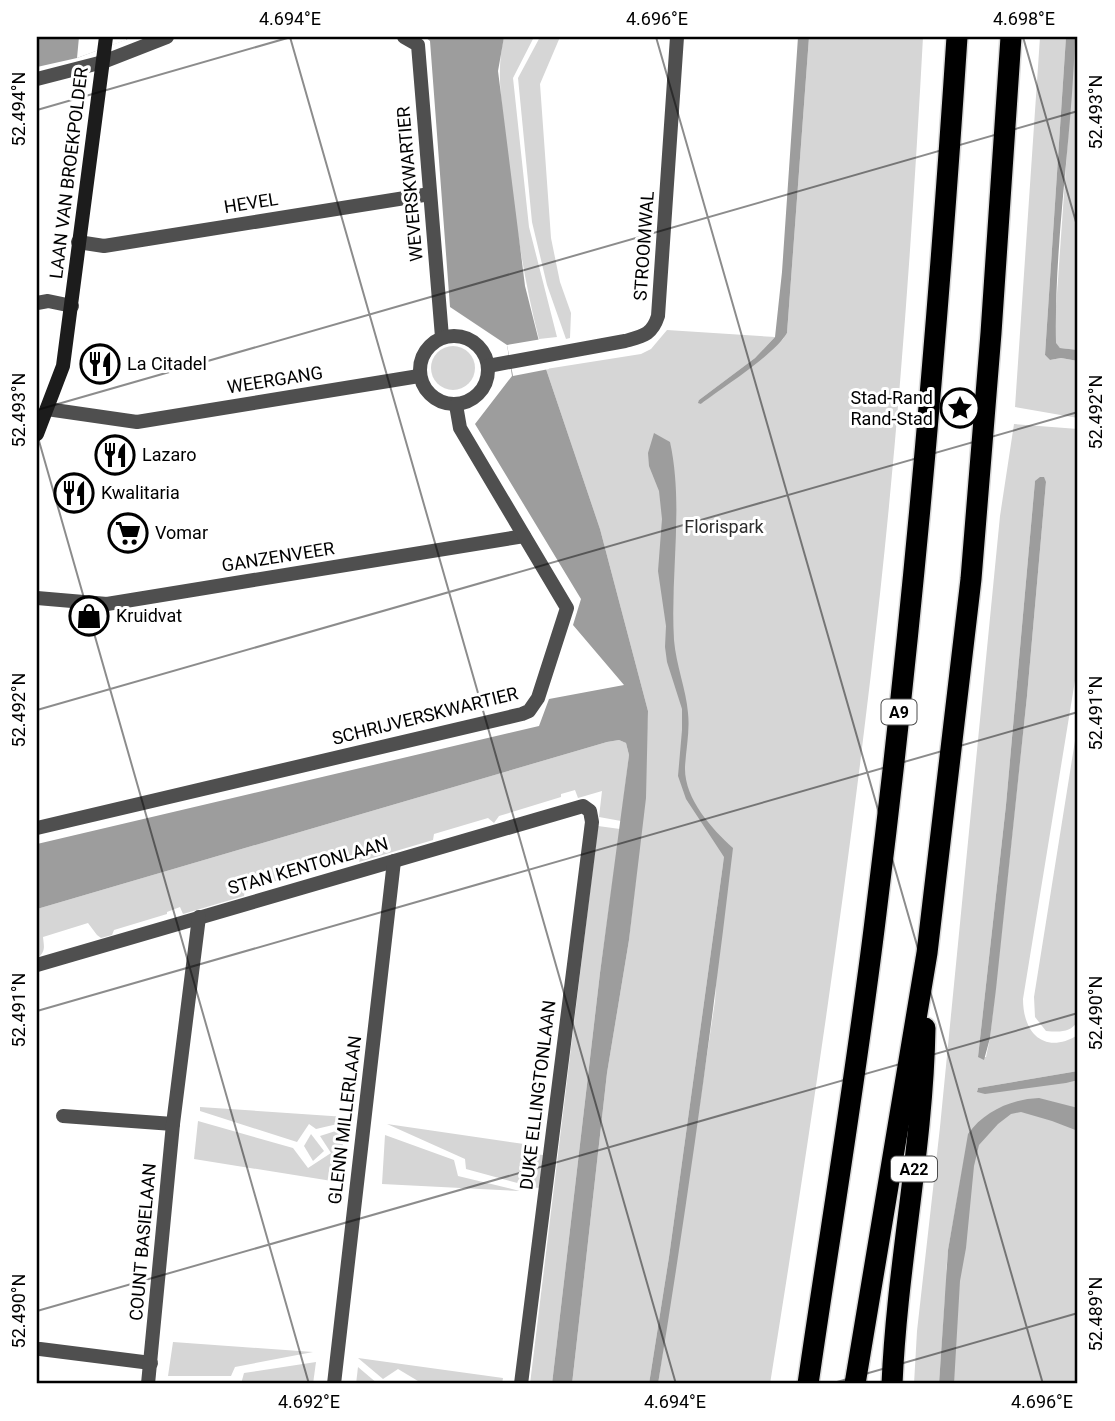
<svg xmlns="http://www.w3.org/2000/svg" width="1115" height="1421" font-family="Roboto,sans-serif">
<style>
.green{fill:#d6d6d6;fill-rule:evenodd}
.water{fill:#9d9d9d}
.pier{fill:#fff}
.lines{fill:none;stroke-linecap:round;stroke-linejoin:round}
.highway-casing{stroke:#dbdbdb;stroke-width:24}
.street{stroke:#4f4f4f;stroke-width:14}
.secondary{stroke:#1c1c1c;stroke-width:14}
.highway{stroke:#000;stroke-width:21}
.ticks{fill:none;stroke:#000;stroke-width:2;stroke-opacity:0.45}
.labels{text-anchor:middle;stroke-width:6;stroke-linejoin:round;paint-order:stroke}
.shield{fill:#fff;stroke:#4c4c4c;stroke-width:2}
.shield-label{font-size:16px;font-weight:bold;fill:#000}
.street-label{font-size:18px;fill:#000;stroke:#fff}
.poi-label{font-size:18px;fill:#000;stroke:#fff;text-anchor:start}
.park-label{font-size:18px;fill:#2d2d2d;stroke:#fff}
.neatline{fill:none;stroke:#000;stroke-width:2.5}
.ticks-label{font-size:18px;text-anchor:middle;fill:#000}
</style>
<rect width="100%" height="100%" fill="#fff"/>
<g class="green">
<path d="M 504,37 L 534,37 L 513,78 L 529,227 L 557,337 L 539,339 C 523,277 514,213 507,149 C 503,111 495,74 504,37 Z"/>
<polygon points="540,37 560,37 540,84 551,238 560,282 571,313 570,338 566,339 547,285 532,222 518,78"/>
<path d="M 809,37 L 923,37 C 913,223 900,409 880,594 C 851,859 812,1122 770,1384 L 658,1384 L 715,1001 L 724,857 L 669,1257 L 649,1384 L 572,1384 L 607,1073 L 629,940 L 641,830 L 648,711 L 600,529 L 546,369 L 641,354 L 651,349 L 667,330 L 775,337 L 755,358 L 699,400 L 701,404 L 783,339 L 787,333 Z"/>
<polygon points="1040,37 1066,37 1045,355 1050,360 1061,358 1078,361 1078,418 1015,407"/>
<polygon points="1075,37 1078,37 1078,350 1060,348 1056,344 1056,308"/>
<circle cx="453" cy="368" r="22"/>
<path d="M 1014,424 L 1078,429 L 1078,662 L 1023,999 C 1023,1034 1045,1055 1078,1035 L 1078,1071 L 978,1088 L 977,1091 L 1078,1077 L 1078,1384 L 949,1384 L 945,1297 L 939,1384 L 914,1384 L 917,1331 L 940,1127 L 1000,516 ZM 1035,481 L 1046,482 L 1027,696 L 990,1038 L 986,1057 L 978,1057 L 1006,805 ZM 969,1133 L 946,1275 L 948,1250 Z"/>
<path d="M 1078,722 L 1078,1021 C 1070,1033 1060,1032 1046,1031 L 1035,1017 L 1034,997 Z"/>
<path d="M 619,740 L 626,743 L 629,755 L 621,821 L 599,817 L 602,791 L 578,798 L 575,790 L 561,794 L 561,797 L 499,816 L 494,823 L 488,818 L 434,834 L 433,840 L 359,862 L 361,856 L 245,890 L 244,896 L 183,914 L 180,907 L 167,912 L 167,914 L 114,930 L 112,935 L 101,938 L 97,935 L 88,923 L 43,937 C 44,947 46,951 37,959 L 37,909 L 607,742 Z"/>
<polygon points="598,826 620,829 600,973 552,1384 530,1384"/>
<polygon points="200,1107 346,1117 346,1122 316,1129 309,1124 297,1142 200,1111"/>
<polygon points="198,1121 293,1148 308,1168 331,1153 320,1136 345,1128 338,1182 194,1159"/>
<polygon points="387,1124 531,1145 525,1185 466,1169 465,1159"/>
<polygon points="311,1134 324,1151 313,1161 304,1146"/>
<polygon points="385,1135 454,1160 458,1176 520,1191 382,1184"/>
<polygon points="534,1154 543,1155 540,1188 530,1187"/>
<polygon points="173,1342 313,1352 235,1367 231,1376 168,1376"/>
<polygon points="358,1358 503,1378 502,1384 423,1384 398,1369 383,1379"/>
<polygon points="316,1362 313,1384 241,1384 244,1373"/>
<polygon points="358,1367 378,1384 356,1384"/>
</g>
<g class="water">
<polygon points="37,37 133,37 77,58 37,67"/>
<polygon points="425,37 504,37 498,71 525,286 546,369 600,529 648,711 646,798 629,940 607,1073 572,1384 552,1384 600,973 629,755 626,743 619,740 607,742 37,909 37,844 539,726 549,699 624,685 573,625 581,599 475,424 512,376 507,345 450,307 430,41"/>
<path d="M 798,37 L 809,37 L 787,333 C 774,355 723,387 701,404 L 698,403 L 699,400 L 755,358 L 775,337 L 782,272 Z"/>
<path d="M 1066,37 L 1075,37 C 1072,139 1054,241 1056,343 L 1060,348 L 1078,350 L 1078,361 L 1061,358 L 1050,360 L 1045,355 Z"/>
<path d="M 654,433 L 670,442 C 684,506 670,574 674,640 C 676,665 686,689 688,713 C 690,731 686,749 685,767 C 684,798 711,828 733,848 C 712,1027 687,1206 658,1384 L 649,1384 L 669,1257 L 724,857 L 686,799 L 678,776 L 682,730 L 682,709 L 667,662 L 665,647 L 666,626 L 658,571 L 662,519 L 659,491 L 649,466 L 648,453 Z"/>
<polygon points="1040,477 1044,477 1046,482 1027,696 996,989 990,1038 984,1060 978,1057 1006,805 1035,481"/>
<polygon points="1078,1071 1078,1080 1066,1083 985,1094 977,1092 978,1088"/>
<path d="M 1039,1098 L 1078,1108 L 1078,1131 L 1052,1121 L 1021,1112 L 1011,1114 L 998,1124 L 979,1145 L 974,1166 L 966,1248 L 960,1281 L 954,1384 L 939,1384 L 948,1250 L 968,1134 C 984,1111 1012,1099 1039,1098 Z"/>
</g>
<g class="pier">
<polygon points="79,37 126,37 126,40 77,58"/>
<polygon points="542,339 549,369 513,376 507,345"/>
</g>
<g class="lines">
<g class="highway-casing">
<g id="highway">
<path d="M 808,1384 C 831,1225 858,1065 877,905 C 913,617 938,327 957,37"/>
<polyline points="855,1384 927,953 971,579 991,333 1011,37"/>
<path d="M 892,1384 C 897,1265 923,1147 925,1028"/>
</g>
</g>
<g class="street">
<polyline points="404,37 418,45 442,337"/>
<polyline points="37,79 103,62 167,37"/>
<polyline points="78,242 104,246 430,194"/>
<polyline points="37,303 48,301 72,306"/>
<circle cx="454" cy="370" r="34"/>
<path d="M 488,366 L 625,341 C 643,336 652,335 658,316 L 677,37"/>
<polyline points="47,409 137,422 419,376"/>
<polyline points="37,598 107,604 524,536"/>
<polyline points="37,828 522,714 529,711 538,698 567,608 460,428 456,405"/>
<polyline points="37,965 583,806 590,811 592,822 521,1384"/>
<polyline points="63,1116 173,1124"/>
<polyline points="40,1349 151,1363"/>
<polyline points="148,1384 173,1124 199,917"/>
<polyline points="334,1384 394,861"/>
</g>
<polyline class="secondary" points="37,434 63,366 106,37"/>
<use href="#highway" class="highway"/>
</g>
<path class="ticks" d="M 290,37 L 676,1384M 656,37 L 1043,1384M 1023,37 L 1078,229M 37,110 L 291,37M 37,410 L 1078,111M 37,434 L 309,1384M 37,710 L 1078,412M 37,1011 L 1078,712M 37,1311 L 1078,1013M 830,1384 L 1078,1313"/>
<defs>
<g id="restaurant-ring" transform="scale(2.0125)"><circle r="9.5" fill="#fff" stroke="#000" stroke-width="1.5"/><path d="M-5-6h1v4h1v-4h1v4h1v-4h1v5L-1.5 .5V6h-2V.5L-5-1ZM5-6V6H3V1.5H1.5Q1.5-4 5-6Z" fill="#000"/></g>
<g id="sight-ring" transform="scale(2.0125)"><circle r="9.5" fill="#fff" stroke="#000" stroke-width="1.5"/><path d="M0-6L1.8-2.2L6-1.7L2.9 1.2L3.7 5.4L0 3.3L-3.7 5.4L-2.9 1.2L-6-1.7L-1.8-2.2Z" fill="#000"/></g>
<g id="supermarket-ring" transform="scale(2.0125)"><circle r="9.5" fill="#fff" stroke="#000" stroke-width="1.5"/><path d="M-6-5.5h2.5l.6 2H6L4.5 2H-2.5L-4.4-4H-6ZM-1.5 3.2a1.3 1.3 0 1 0 .1 0ZM3 3.2a1.3 1.3 0 1 0 .1 0Z" fill="#000"/></g>
<g id="shop-ring" transform="scale(2.0125)"><circle r="9.5" fill="#fff" stroke="#000" stroke-width="1.5"/><path d="M-5-2.5h2.3a2.7 3.5 0 0 1 5.4 0H5L5.5 6h-11ZM-1.5-2.5h3a1.5 2.3 0 0 0-3 0Z" fill="#000"/></g>
</defs>
<g fill-rule="evenodd">
<use href="#restaurant-ring" x="100" y="364"/>
<use href="#sight-ring" x="960" y="408"/>
<use href="#restaurant-ring" x="115" y="455"/>
<use href="#restaurant-ring" x="74" y="493"/>
<use href="#supermarket-ring" x="128" y="533"/>
<use href="#shop-ring" x="89" y="616"/>
</g>
<g class="labels">
<g class="shield">
<rect x="881.5" y="699.5" width="35" height="25" rx="5"/>
<rect x="891" y="1156.5" width="46" height="25" rx="5"/>
</g>
<g class="shield-label">
<text x="899" y="718">A9</text>
<text x="914" y="1175">A22</text>
</g>
<g class="street-label">
<text transform="translate(69 173) rotate(-83)" y="6">LAAN VAN BROEKPOLDER</text>
<text transform="translate(410 184) rotate(-95)" y="6">WEVERSKWARTIER</text>
<text transform="translate(251 203) rotate(-9)" y="6">HEVEL</text>
<text transform="translate(644 246) rotate(-86)" y="6">STROOMWAL</text>
<text transform="translate(275 380) rotate(-9)" y="6">WEERGANG</text>
<text transform="translate(278 557) rotate(-9)" y="6">GANZENVEER</text>
<text transform="translate(425 716) rotate(-14)" y="6">SCHRIJVERSKWARTIER</text>
<text transform="translate(308 866) rotate(-16)" y="6">STAN KENTONLAAN</text>
<text transform="translate(538 1095) rotate(-83)" y="6">DUKE ELLINGTONLAAN</text>
<text transform="translate(345 1120) rotate(-83)" y="6">GLENN MILLERLAAN</text>
<text transform="translate(143 1242) rotate(-85)" y="6">COUNT BASIELAAN</text>
</g>
<g class="poi-label">
<text x="127" y="370">La Citadel</text>
<text x="933" y="404" text-anchor="end">Stad-Rand<tspan x="933" dy="21">Rand-Stad</tspan></text>
<text x="142" y="461">Lazaro</text>
<text x="101" y="499">Kwalitaria</text>
<text x="155" y="539">Vomar</text>
<text x="116" y="622">Kruidvat</text>
</g>
<g class="park-label">
<text x="724" y="533">Florispark</text>
</g>
</g>
<rect width="1115" height="1421" fill="none" stroke="#ffffff" stroke-width="77"/>
<rect x="38" y="38" width="1038" height="1344" class="neatline"/>
<g class="ticks-label">
<text x="290" y="25">4.694°E</text>
<text x="657" y="25">4.696°E</text>
<text x="1024" y="25">4.698°E</text>
<text transform="translate(19 109) rotate(-90)" y="6">52.494°N</text>
<text transform="translate(1096 112) rotate(-90)" y="6">52.493°N</text>
<text transform="translate(19 410) rotate(-90)" y="6">52.493°N</text>
<text transform="translate(1096 412) rotate(-90)" y="6">52.492°N</text>
<text transform="translate(19 710) rotate(-90)" y="6">52.492°N</text>
<text transform="translate(1096 713) rotate(-90)" y="6">52.491°N</text>
<text transform="translate(19 1010) rotate(-90)" y="6">52.491°N</text>
<text transform="translate(1096 1013) rotate(-90)" y="6">52.490°N</text>
<text transform="translate(19 1311) rotate(-90)" y="6">52.490°N</text>
<text transform="translate(1096 1314) rotate(-90)" y="6">52.489°N</text>
<text x="309" y="1408">4.692°E</text>
<text x="675" y="1408">4.694°E</text>
<text x="1042" y="1408">4.696°E</text>
</g>
</svg>
